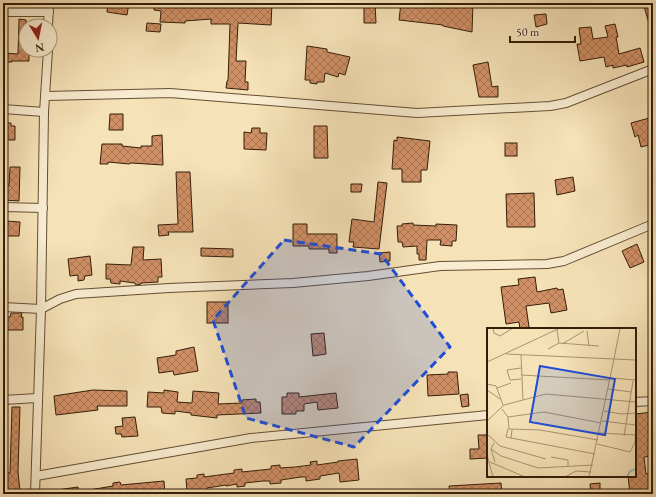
<svg xmlns="http://www.w3.org/2000/svg" width="656" height="497" font-family="'EB Garamond',serif">
<style>
.building{fill:url(#building-cross-hatch);stroke:#331d08}
.lines{fill:none;stroke-linecap:round;stroke-linejoin:round}
.street-casing{stroke:#644e34;stroke-width:10}
.street{stroke:#f9ecd0;stroke-width:8}
.marked{fill:#1d4ed8;fill-opacity:0.2;stroke:#1d4ed8;stroke-width:3;stroke-dasharray:8 5;stroke-linejoin:round}
.inset-river{fill:none;stroke:#a0bcb8;stroke-width:2}
.inset-road{fill:none;stroke:#a89371;stroke-width:1}
.view{fill:#1d4ed8;fill-opacity:0.15;stroke:#1d4ed8;stroke-width:2}
.inset-edge{fill:none;stroke:#331d08;stroke-width:2}
</style>
<defs>
<pattern id="building-cross-hatch" width="8" height="8" patternUnits="userSpaceOnUse"><rect width="8" height="8" fill="#d19066"/><path d="M0 0l8 8M0 8l8-8" fill="none" stroke="#aa7552"/></pattern>
</defs>
<rect width="100%" height="100%" fill="#f6e2b7"/>
<filter id="stains"><feTurbulence type="fractalNoise" baseFrequency=".005" numOctaves="4"/><feColorMatrix values="0 0 0 0 .2 0 0 0 0 .09 0 0 0 0 .02 0 0 0 .5 -.17"/></filter>
<radialGradient id="worn" r=".72"><stop offset=".6" stop-color="#630" stop-opacity="0"/><stop offset="1" stop-color="#630" stop-opacity=".3"/></radialGradient>
<g class="building">
<polygon points="108,3 129,3 127,15 107,12"/>
<polygon points="155,3 192,4 214,3 272,3 271,25 238,23 236,61 246,61 245,82 248,82 248,90 226,88 227,81 228,81 230,24 211,24 211,19 185,21 185,23 160,22 161,11 154,10"/>
<polygon points="364,3 375,3 376,23 364,23"/>
<polygon points="401,3 424,4 424,3 434,3 434,5 447,6 447,3 473,3 472,32 443,26 443,25 399,20"/>
<polygon points="643,3 653,3 653,30 651,30"/>
<polygon points="546,14 547,24 536,27 534,15"/>
<polygon points="19,19 26,20 26,50 29,50 29,61 12,61 12,62 3,62 3,53 18,54"/>
<polygon points="147,23 161,24 160,32 146,31"/>
<polygon points="615,24 618,37 616,37 619,54 640,48 644,62 627,67 627,65 613,68 613,65 606,67 604,57 580,61 577,44 581,44 579,28 591,27 593,39 608,37 605,26"/>
<polygon points="307,46 327,49 327,52 350,57 345,75 339,73 338,77 325,73 324,82 317,82 317,84 310,83 310,80 305,80"/>
<polygon points="488,62 492,87 498,86 498,97 479,97 473,65"/>
<polygon points="110,114 123,114 123,130 109,130"/>
<polygon points="653,117 653,144 641,147 638,135 635,137 631,123"/>
<polygon points="4,123 11,123 11,126 15,126 15,140 3,140"/>
<polygon points="314,126 327,126 328,158 314,158"/>
<polygon points="252,128 260,128 260,133 267,133 266,150 244,149 244,132 251,133"/>
<polygon points="162,135 163,165 131,163 129,164 108,162 108,164 100,164 102,144 122,144 122,146 141,148 141,146 152,146 152,136"/>
<polygon points="397,137 430,141 427,170 421,170 421,182 402,182 402,169 392,169 394,140 397,141"/>
<rect x="505" y="143" width="12" height="13"/>
<polygon points="10,167 20,167 19,201 3,200 3,186 9,186"/>
<polygon points="176,172 190,172 193,232 168,232 169,235 159,236 158,225 178,224"/>
<polygon points="573,177 575,191 557,195 555,180"/>
<polygon points="378,182 387,183 379,249 353,247 354,242 349,242 352,219 374,222"/>
<polygon points="351,184 362,184 361,192 351,192"/>
<polygon points="534,193 535,227 507,227 506,194"/>
<polygon points="6,221 20,222 19,236 5,236"/>
<polygon points="413,223 413,225 436,226 436,224 457,225 456,241 452,241 452,246 440,245 441,240 427,240 426,260 419,260 419,254 417,254 417,246 403,247 402,242 398,242 397,226 402,226 402,224"/>
<polygon points="293,224 307,224 307,234 337,234 337,253 329,253 329,249 309,249 309,246 293,246"/>
<polygon points="637,244 644,262 630,268 622,251"/>
<polygon points="133,247 144,247 143,260 161,259 162,277 158,277 158,282 141,283 141,284 136,285 135,283 120,281 120,284 111,283 110,279 106,279 106,264 131,265"/>
<polygon points="201,248 233,249 233,257 201,256"/>
<polygon points="390,252 390,261 380,262 379,253"/>
<polygon points="90,256 92,275 85,276 84,280 78,281 78,275 70,276 68,259"/>
<polygon points="535,277 537,292 557,288 558,290 563,289 567,310 551,313 549,303 526,306 529,327 520,329 519,322 506,324 501,287 519,285 518,279"/>
<rect x="207" y="302" width="21" height="21"/>
<polygon points="11,313 22,313 21,317 23,317 23,330 3,330 3,317 10,317"/>
<polygon points="324,333 326,354 313,356 311,334"/>
<polygon points="194,347 198,371 174,375 173,371 159,373 157,358 176,355 176,351"/>
<polygon points="448,372 457,372 459,394 428,396 427,375 448,374"/>
<polygon points="93,390 127,391 127,406 97,406 98,410 56,415 54,396"/>
<polygon points="164,390 178,392 177,402 192,403 193,391 219,393 218,404 242,403 242,400 256,399 256,402 260,402 261,413 217,415 217,418 191,415 191,413 175,411 175,414 162,413 161,407 147,407 148,392 164,393"/>
<polygon points="287,393 299,393 299,397 336,393 338,408 318,410 317,402 304,404 304,411 296,411 296,414 282,414 282,397 287,397"/>
<polygon points="468,394 469,406 462,407 460,395"/>
<polygon points="12,407 20,407 18,472 20,491 4,492 3,473 10,473"/>
<polygon points="653,412 653,456 644,457 646,474 653,473 653,494 630,494 628,476 635,476 635,414"/>
<polygon points="135,417 138,436 122,437 121,434 116,434 115,427 123,426 122,418"/>
<polygon points="478,435 488,435 488,458 470,459 470,449 479,449"/>
<polygon points="357,459 359,480 340,482 339,473 320,476 320,479 306,481 306,477 301,477 281,480 281,483 270,484 270,481 263,481 245,483 245,486 237,487 237,484 226,486 226,485 207,488 207,491 198,492 198,489 187,491 186,479 197,478 197,475 204,474 204,477 234,473 234,470 242,469 242,472 271,469 271,466 280,465 280,468 295,467 311,465 310,462 317,461 317,465 338,462 338,461"/>
<polygon points="164,481 165,494 89,494 89,490 113,486 113,483 120,482 121,485"/>
<polygon points="501,483 502,494 450,494 449,486"/>
<polygon points="600,483 600,494 591,494 590,484"/>
<polygon points="78,487 79,494 57,494 57,490"/>
</g>
<g class="lines">
<g class="street-casing">
<g id="street">
<polyline points="3,12 49,12"/>
<polyline points="48,26 49,3"/>
<polyline points="46,96 170,93 417,113 550,106 566,103 653,69"/>
<polyline points="3,109 44,112"/>
<polyline points="3,207 43,208"/>
<polyline points="3,307 41,309 60,299 76,294 169,288 293,283 368,276 440,266 547,264 564,261 653,224"/>
<polyline points="3,400 37,398"/>
<polyline points="635,402 653,401"/>
<polyline points="36,476 251,438 488,415"/>
<polyline points="35,494 41,309 44,112 48,50"/>
</g>
</g>
<use href="#street" class="street"/>
</g>
<path class="marked" d="M 284,240 L 381,254 L 450,347 L 354,447 L 246,418 L 213,320 Z"/>
<g transform="translate(487 328)">
<rect width="149" height="149" fill="#f6e2b7"/>
<path class="inset-river" d="M 140,149 L 143,143 L 149,141"/>
<path class="inset-road" d="M 6,0 L 7,5 L 13,8 L 26,0M 133,0 L 127,31 L 149,32M 70,2 L 72,15M 100,3 L 102,18M 75,16 L 97,3M 61,21 L 72,15 L 112,18M 19,26 L 127,31 L 102,149M 34,27 L 36,72M 0,34 L 73,0M 34,40 L 20,42 L 23,52 L 34,51M 34,47 L 123,52M 124,50 L 149,52M 0,56 L 9,58 L 16,77M 10,60 L 24,55M 121,61 L 144,64M 0,62 L 13,71M 15,81 L 21,89 L 57,84 L 114,95M 117,83 L 134,86 L 149,85M 21,89 L 22,101 L 53,102 L 111,112M 0,93 L 17,77 L 59,66 L 149,74M 115,93 L 149,97M 21,101 L 19,109 L 24,110M 25,102 L 24,110 L 108,126M 112,105 L 149,107M 0,106 L 13,118 L 59,131M 137,108 L 146,53M 7,115 L 4,121 L 8,134M 110,116 L 143,124 L 148,114 L 149,100M 4,121 L 14,128 L 51,140 L 106,137M 0,127 L 6,149M 64,129 L 81,132 L 81,138M 3,134 L 38,149M 78,149 L 89,143 L 104,144"/>
<path class="view" d="M 53,38 L 128,51 L 118,107 L 43,94 Z"/>
<rect width="149" height="149" class="inset-edge"/>
</g>
<rect width="656" height="497" fill="none" stroke="#f6e2b7" stroke-width="16"/>
<rect x="4" y="4" width="648" height="489" fill="none" stroke="#331d08" stroke-width="2"/>
<rect x="8" y="8" width="640" height="481" fill="none" stroke="#331d08"/>
<g transform="translate(38 38) rotate(170)"><circle r="19" fill="#f9ecd0" stroke="#aa9980"/>
<path d="M0-3L7 15L0 10L-7 15Z" fill="#8f2418"/>
<text y="-6" font-size="11" font-weight="bold" text-anchor="middle" fill="#331d08">N</text>
</g>
<path d="M510 36v6h65v-6" fill="none" stroke="#331d08" stroke-width="2"/>
<text x="516" y="36" font-size="12" fill="#331d08" stroke="#f9ecd0" stroke-width="3" paint-order="stroke">50 m</text>
<rect width="100%" height="100%" filter="url(#stains)"/>
<rect width="100%" height="100%" fill="url(#worn)"/>
</svg>
